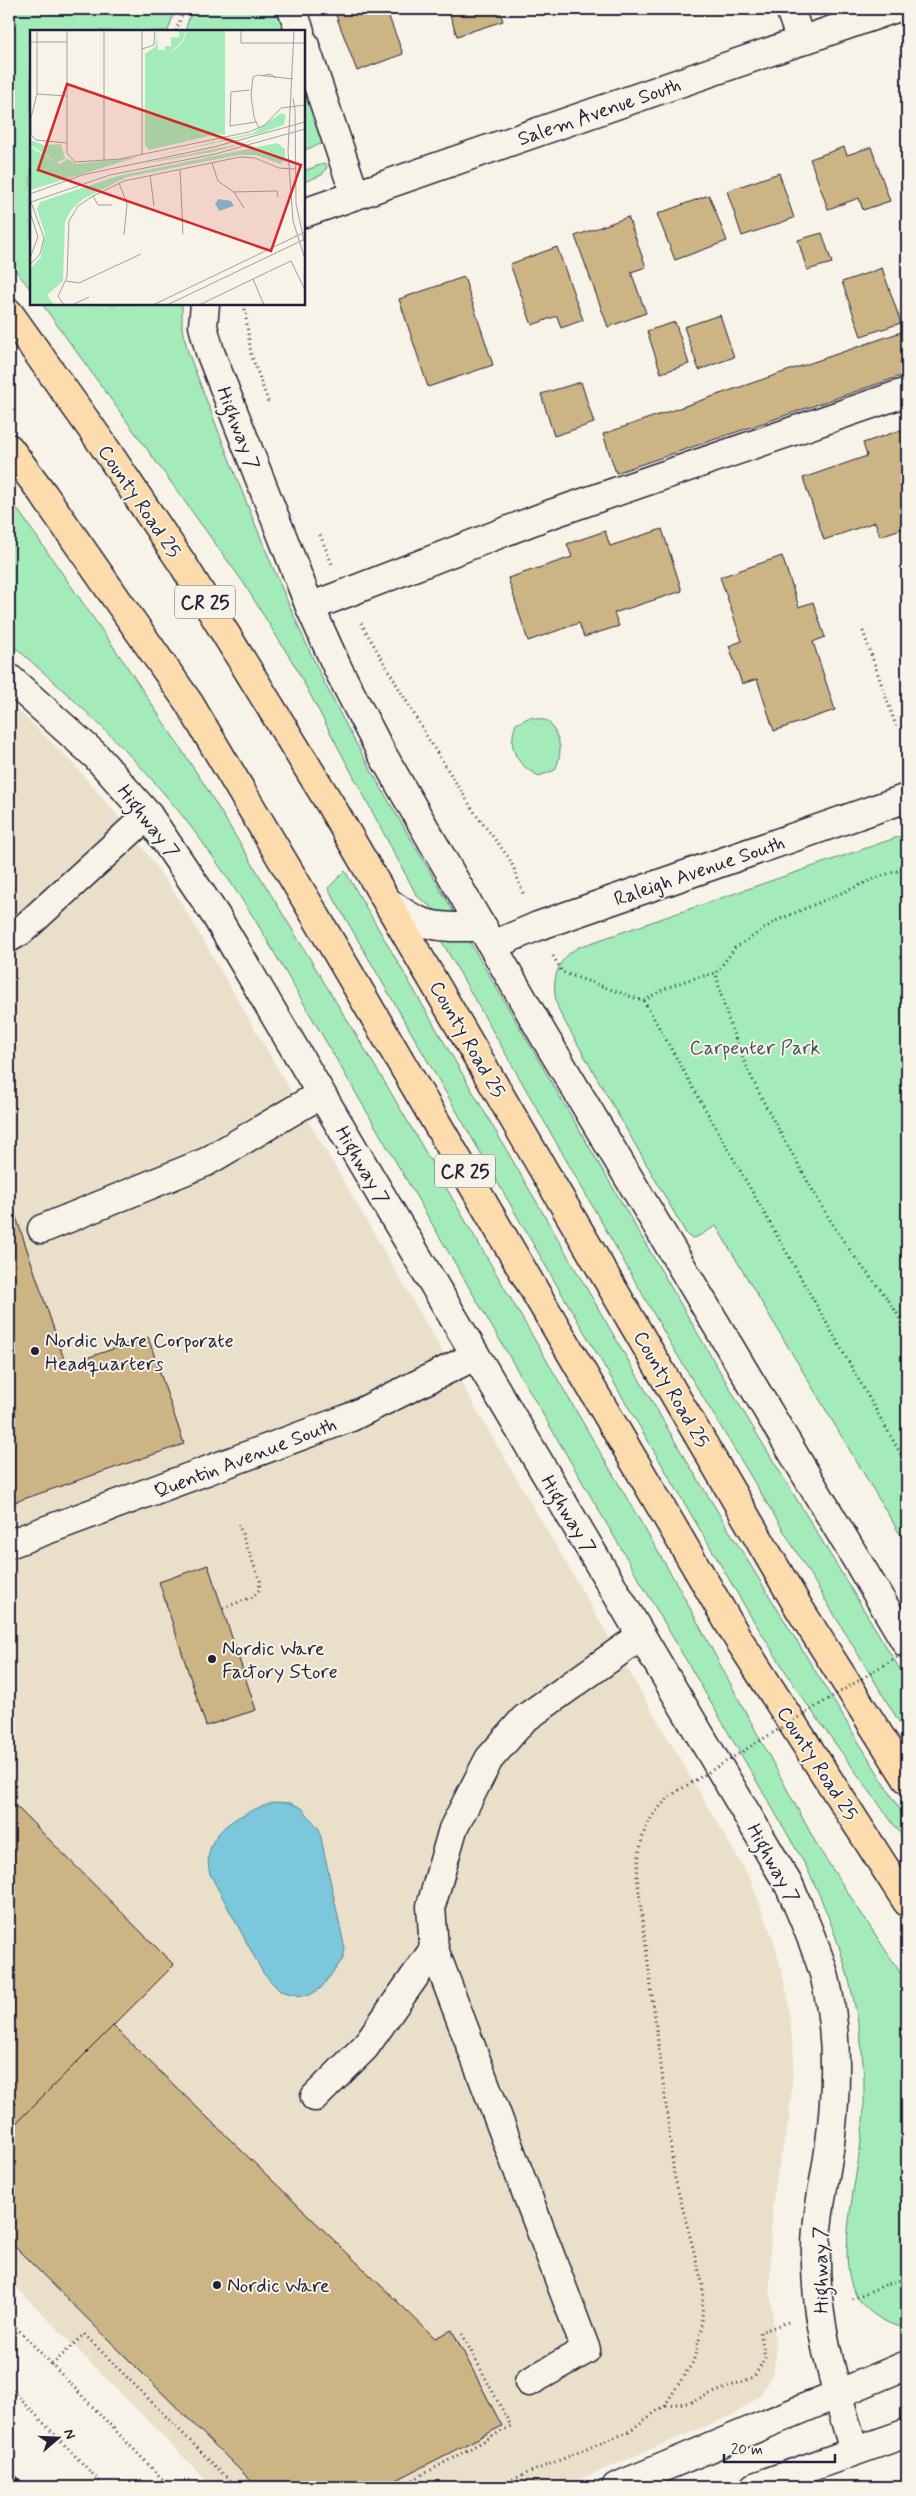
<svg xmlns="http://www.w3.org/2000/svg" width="916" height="2496" font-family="Mynerve,sans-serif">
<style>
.built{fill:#eae0ca}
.green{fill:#a3ebb9;stroke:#62867a}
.water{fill:#7bc7db;stroke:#57859b}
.building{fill:#cdb484;stroke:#22223b}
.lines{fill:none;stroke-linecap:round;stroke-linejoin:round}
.minor-casing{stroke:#22223b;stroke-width:31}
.major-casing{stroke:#22223b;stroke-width:31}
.path{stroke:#22223b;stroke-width:3;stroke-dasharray:1 4;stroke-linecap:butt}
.minor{stroke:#f7f3e8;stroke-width:28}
.major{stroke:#fcdcac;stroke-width:28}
.rail{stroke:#22223b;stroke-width:4}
.path-bridge{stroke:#22223b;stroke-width:3;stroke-dasharray:1 4;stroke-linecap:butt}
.poi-dot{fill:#22223b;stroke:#f7f3e8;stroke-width:2}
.labels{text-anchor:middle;stroke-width:4;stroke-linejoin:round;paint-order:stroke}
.shield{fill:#f7f3e8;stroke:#62616f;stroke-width:1}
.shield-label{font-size:19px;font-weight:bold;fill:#22223b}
.street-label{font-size:20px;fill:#22223b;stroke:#f7f3e8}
.park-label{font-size:20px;fill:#42545a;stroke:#f7f3e8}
.poi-label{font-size:20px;fill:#22223b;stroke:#f7f3e8;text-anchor:start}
.inset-road{fill:none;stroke:#a29fa3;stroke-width:1}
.view{fill:#d62828;fill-opacity:0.15;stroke:#d62828;stroke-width:2.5}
.inset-edge{fill:none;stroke:#22223b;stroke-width:2.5}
</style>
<rect width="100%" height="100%" fill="#f7f3e8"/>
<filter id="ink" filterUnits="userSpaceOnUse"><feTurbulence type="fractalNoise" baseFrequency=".02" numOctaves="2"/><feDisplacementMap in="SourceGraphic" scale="10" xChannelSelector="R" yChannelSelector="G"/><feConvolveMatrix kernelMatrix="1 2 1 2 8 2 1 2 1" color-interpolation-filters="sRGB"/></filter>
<g filter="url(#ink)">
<polygon class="built" points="9,702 73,763 133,834 179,899 750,1879 774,1941 788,1997 794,2058 789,2119 774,2189 771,2224 770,2284 776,2354 774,2371 760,2395 737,2413 562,2487 213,2487 9,2280"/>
<g class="green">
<polygon points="9,9 175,9 168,31 31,31 31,290 9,262"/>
<polygon points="192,9 278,9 285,31 185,31"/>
<polygon points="304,84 324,143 304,150"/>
<polygon points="325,163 327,167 322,175 304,182 304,171"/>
<path d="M 42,304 L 182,304 L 182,328 L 188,352 C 230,462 272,572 322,678 C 362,760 411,838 456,916 L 440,914 L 417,896 L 295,666 L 243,582 Z"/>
<path d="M 9,497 L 124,662 L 204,784 L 387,1086 L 678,1586 L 818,1847 L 907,1983 L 907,2328 C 883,2325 858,2307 851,2283 C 839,2243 858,2176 862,2133 C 872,2041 846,1948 806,1866 L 254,918 C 236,891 219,864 200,839 C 146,765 78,702 9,642 Z"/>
<path d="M 530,717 L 548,721 C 560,738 564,750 555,770 L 539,776 C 516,765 507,748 516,724 Z"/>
<path d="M 907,834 L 907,1546 L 716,1226 L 697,1237 L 691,1238 L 687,1235 L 561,1015 C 549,990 553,960 579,947 Z"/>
<polygon points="345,871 683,1455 907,1821 907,1843 801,1696 750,1615 555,1282 328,888"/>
<polygon points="468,939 743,1411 907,1681 907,1735 672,1346 441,940"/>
</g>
<path class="water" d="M 275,1802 L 290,1803 L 302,1808 L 319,1829 L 345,1949 L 343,1959 L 321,1988 L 310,1995 L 300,1996 L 280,1991 L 263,1973 L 210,1874 C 199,1832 242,1812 275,1802 Z"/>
<g class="building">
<polygon points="338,9 386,9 403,54 357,71 334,10"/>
<polygon points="448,9 499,9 503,21 457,36"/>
<polygon points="844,147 847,155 871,147 890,201 863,210 859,198 828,209 810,159"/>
<polygon points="779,173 794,218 742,236 727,191"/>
<polygon points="709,195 727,241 675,260 657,214"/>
<polygon points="628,217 646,267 631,272 646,313 608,327 575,236"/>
<polygon points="822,233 832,263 807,270 798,240"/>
<polygon points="557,247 583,320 561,328 557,316 532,325 510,264"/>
<polygon points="882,268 901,323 861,336 842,282"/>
<polygon points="464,277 493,365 428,387 399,299"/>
<polygon points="720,315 734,357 699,370 684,327"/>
<polygon points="675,322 689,364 661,373 647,331"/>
<polygon points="907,330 907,374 616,473 603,434"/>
<polygon points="581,382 594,423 554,436 541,394"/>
<polygon points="901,430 907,444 907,527 880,536 875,522 824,540 803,478 867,456 863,443"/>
<polygon points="662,529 682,591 614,613 619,626 584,637 579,623 528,641 508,578 572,557 567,544 605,531 610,546"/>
<polygon points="782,556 799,607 813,602 825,637 813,642 835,710 774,731 757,679 742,684 729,646 742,641 720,577"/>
<polygon points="9,1196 66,1365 148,1337 184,1444 9,1504"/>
<polygon points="208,1565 256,1710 206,1726 159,1582"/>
<polygon points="9,1799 174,1965 9,2130"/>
<polygon points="113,2026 435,2338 452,2330 502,2426 383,2487 257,2487 9,2241 9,2130"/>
</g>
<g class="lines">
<g class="minor-casing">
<g id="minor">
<polyline points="292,9 300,31"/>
<polyline points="790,9 801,41"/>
<polyline points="304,43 355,195"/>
<polyline points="304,213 893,9"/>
<polyline points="205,304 203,326 210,352 310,607 338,669 381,752 544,1036 907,1644"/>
<polyline points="310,607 548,515 907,392"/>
<path d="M 9,678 L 96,756 L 148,815 L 216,916 L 790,1887 C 802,1916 817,1947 825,1978 C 838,2031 837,2089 830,2143 C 826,2178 816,2213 816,2248 C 814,2319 834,2383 854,2451"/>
<path d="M 387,901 C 423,930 440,927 483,927"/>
<polyline points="9,938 21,931 148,815"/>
<polyline points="493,945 538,926 907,798"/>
<polyline points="42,1229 206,1162 321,1094"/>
<polyline points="9,1544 349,1418 475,1356"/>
<polyline points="434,1949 586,2350 529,2382"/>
<polyline points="315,2097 365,2047 434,1949 431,1906 453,1829 489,1759 524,1719 641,1636"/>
<polyline points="616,2487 907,2365"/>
<polyline points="754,2487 907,2433"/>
</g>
</g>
<g class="major-casing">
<g id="major">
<polyline points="9,313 101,442 184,566 330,804 799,1608 907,1779"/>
<polyline points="9,448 44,495 189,703 315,915 737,1637 907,1902"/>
</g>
</g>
<g class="path">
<polyline points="176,31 184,9"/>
<polyline points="244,304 251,354 269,404"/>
<polyline points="320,535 332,564"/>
<polyline points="361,623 429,740 475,813 509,858 515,871 524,896"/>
<polyline points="863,631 896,726"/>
<path d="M 907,868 L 881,876 L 776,921 L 735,948 L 716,973 C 730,1042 762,1102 797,1162 C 814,1193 831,1224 852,1253 C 873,1283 893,1299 907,1334"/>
<polyline points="553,956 562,972 644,1001 907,1465"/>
<path d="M 644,1001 C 667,985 689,979 716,973"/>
<polyline points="223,1608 253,1597 259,1590 260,1581 238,1523"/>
<polyline points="852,2299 892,2282 907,2279"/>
<polyline points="9,2320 170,2487"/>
<polyline points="52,2365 84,2334 236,2487"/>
<polyline points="9,2387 105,2487"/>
<polyline points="666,2405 687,2403 754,2377 765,2357 760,2332 788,2322"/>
<polyline points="400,2487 511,2426 462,2334"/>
<polyline points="494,2487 628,2432 665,2405 693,2362 702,2329 703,2286 674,2175 666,2105"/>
</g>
<use href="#minor" class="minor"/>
<use href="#major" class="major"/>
<polyline class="rail" points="9,2471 25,2487"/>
<path class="path-bridge" d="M 666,2105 L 637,1876 C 640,1835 644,1818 676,1792 L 907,1651"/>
</g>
</g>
<g class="poi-dot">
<circle cx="35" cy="1351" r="5"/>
<circle cx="212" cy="1659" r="5"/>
<circle cx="217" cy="2285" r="5"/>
</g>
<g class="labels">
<g class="shield">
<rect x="175" y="585.5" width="60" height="33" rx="4"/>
<rect x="435" y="1154.5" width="60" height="33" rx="4"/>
</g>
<g class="shield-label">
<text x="205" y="609">CR 25</text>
<text x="465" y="1178">CR 25</text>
</g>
<g class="street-label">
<text transform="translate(599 111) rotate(-19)" y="7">Salem Avenue South</text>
<text transform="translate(239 428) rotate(69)" y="7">Highway 7</text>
<text transform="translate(140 501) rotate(56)" y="7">County Road 25</text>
<text transform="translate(149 821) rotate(52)" y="7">Highway 7</text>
<text transform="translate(699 870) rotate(-19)" y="7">Raleigh Avenue South</text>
<text transform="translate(468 1039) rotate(60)" y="7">County Road 25</text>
<text transform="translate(363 1165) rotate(60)" y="7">Highway 7</text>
<text transform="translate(672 1389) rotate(60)" y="7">County Road 25</text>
<text transform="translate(245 1457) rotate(-21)" y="7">Quentin Avenue South</text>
<text transform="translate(569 1514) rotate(59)" y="7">Highway 7</text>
<text transform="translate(818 1763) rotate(57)" y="7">County Road 25</text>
<text transform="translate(774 1863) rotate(61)" y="7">Highway 7</text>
<text transform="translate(820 2270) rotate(-91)" y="7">Highway 7</text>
</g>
<g class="park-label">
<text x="755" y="1054">Carpenter Park</text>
</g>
<g class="poi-label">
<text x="45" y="1347">Nordic Ware Corporate<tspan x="45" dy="23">Headquarters</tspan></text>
<text x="222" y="1655">Nordic Ware<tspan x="222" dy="23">Factory Store</tspan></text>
<text x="227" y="2292">Nordic Ware</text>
</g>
</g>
<g transform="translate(30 30)">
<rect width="275" height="275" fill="#f7f3e8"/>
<path d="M 149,0 L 156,0 L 153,10 L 140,24 L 153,12 L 157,0 L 195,0 L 195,105 L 187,104 L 119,120 L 115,115 L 115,24 L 126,16 L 127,5 L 128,20 L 135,20 L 135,16 L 141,16 L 141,7 L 149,7 ZM 251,83 L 256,85 L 254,95 L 231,103 L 110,129 L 223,103 ZM 253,102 L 183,122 L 100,136 L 204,115 ZM 0,110 L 14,115 L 31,114 L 35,129 L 27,132 L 0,115 ZM 247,113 L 255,119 L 255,130 L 250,134 L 226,125 L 208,125 L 97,147 L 53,169 L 41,180 L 35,192 L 33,251 L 17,265 L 24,275 L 0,275 L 0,239 L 11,227 L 15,204 L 7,179 L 10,172 L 88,146 ZM 0,117 L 30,134 L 37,129 L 47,134 L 108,127 L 0,160 Z" fill="#a3ebb9"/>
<path d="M 189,169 L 201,171 L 204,176 L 189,181 L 185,173 Z" fill="#7bc7db"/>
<path class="inset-road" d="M 37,0 L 37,123 L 45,132 L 90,129 L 219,102 L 235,95 L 251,78 L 275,75M 74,0 L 74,131M 112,0 L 112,125M 211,0 L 211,13 L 275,13M 264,0 L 258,121 L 263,191 L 275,229M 0,12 L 37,12M 112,19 L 124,15 L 125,0M 232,46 L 240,44 L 246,48M 220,60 L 201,62 L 200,96 L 226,92M 7,64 L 7,0M 37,66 L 7,64 L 1,88 L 1,105 L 6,110 L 37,113M 263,68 L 265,80 L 266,174 L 275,215M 229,98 L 224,87 L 221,65 L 223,47 L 228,45 L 263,49M 182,133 L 188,151 L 204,162 L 214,178M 150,139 L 153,204M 120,145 L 124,176M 89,153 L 97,174 L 94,205M 204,162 L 247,161 L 248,167M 0,164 L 52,145 L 184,117 L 275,92M 63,166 L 68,175 L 82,175M 0,169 L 14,208 L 10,224 L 0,235M 1,172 L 80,145 L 185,124 L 275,99M 0,182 L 8,207 L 0,228M 223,249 L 261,231 L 275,260M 36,251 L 49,253 L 111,224M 34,275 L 28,266 L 37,247 L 39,191 L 48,176 L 63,166 L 94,151 L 210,127 L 225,128 L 249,138 L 265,139M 42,275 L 59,267M 123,275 L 275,202M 137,275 L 275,209M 169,275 L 223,249 L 234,275"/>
<path class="view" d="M 37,54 L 271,135 L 241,221 L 8,140 Z"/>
<rect width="275" height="275" class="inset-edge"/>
</g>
<rect width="916" height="2496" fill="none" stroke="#f7f3e8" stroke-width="30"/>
<rect x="15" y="15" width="886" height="2466" fill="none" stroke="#22223b" stroke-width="2" filter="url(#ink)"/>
<g transform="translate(58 2438) rotate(71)" stroke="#f7f3e8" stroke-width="4" paint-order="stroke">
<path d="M0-4L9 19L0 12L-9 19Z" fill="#22223b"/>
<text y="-8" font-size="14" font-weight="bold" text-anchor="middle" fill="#22223b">N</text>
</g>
<path d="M724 2454v8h111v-8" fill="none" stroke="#22223b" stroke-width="2.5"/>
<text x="731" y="2454" font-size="15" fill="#22223b" stroke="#f7f3e8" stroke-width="4" paint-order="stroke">20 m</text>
</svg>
